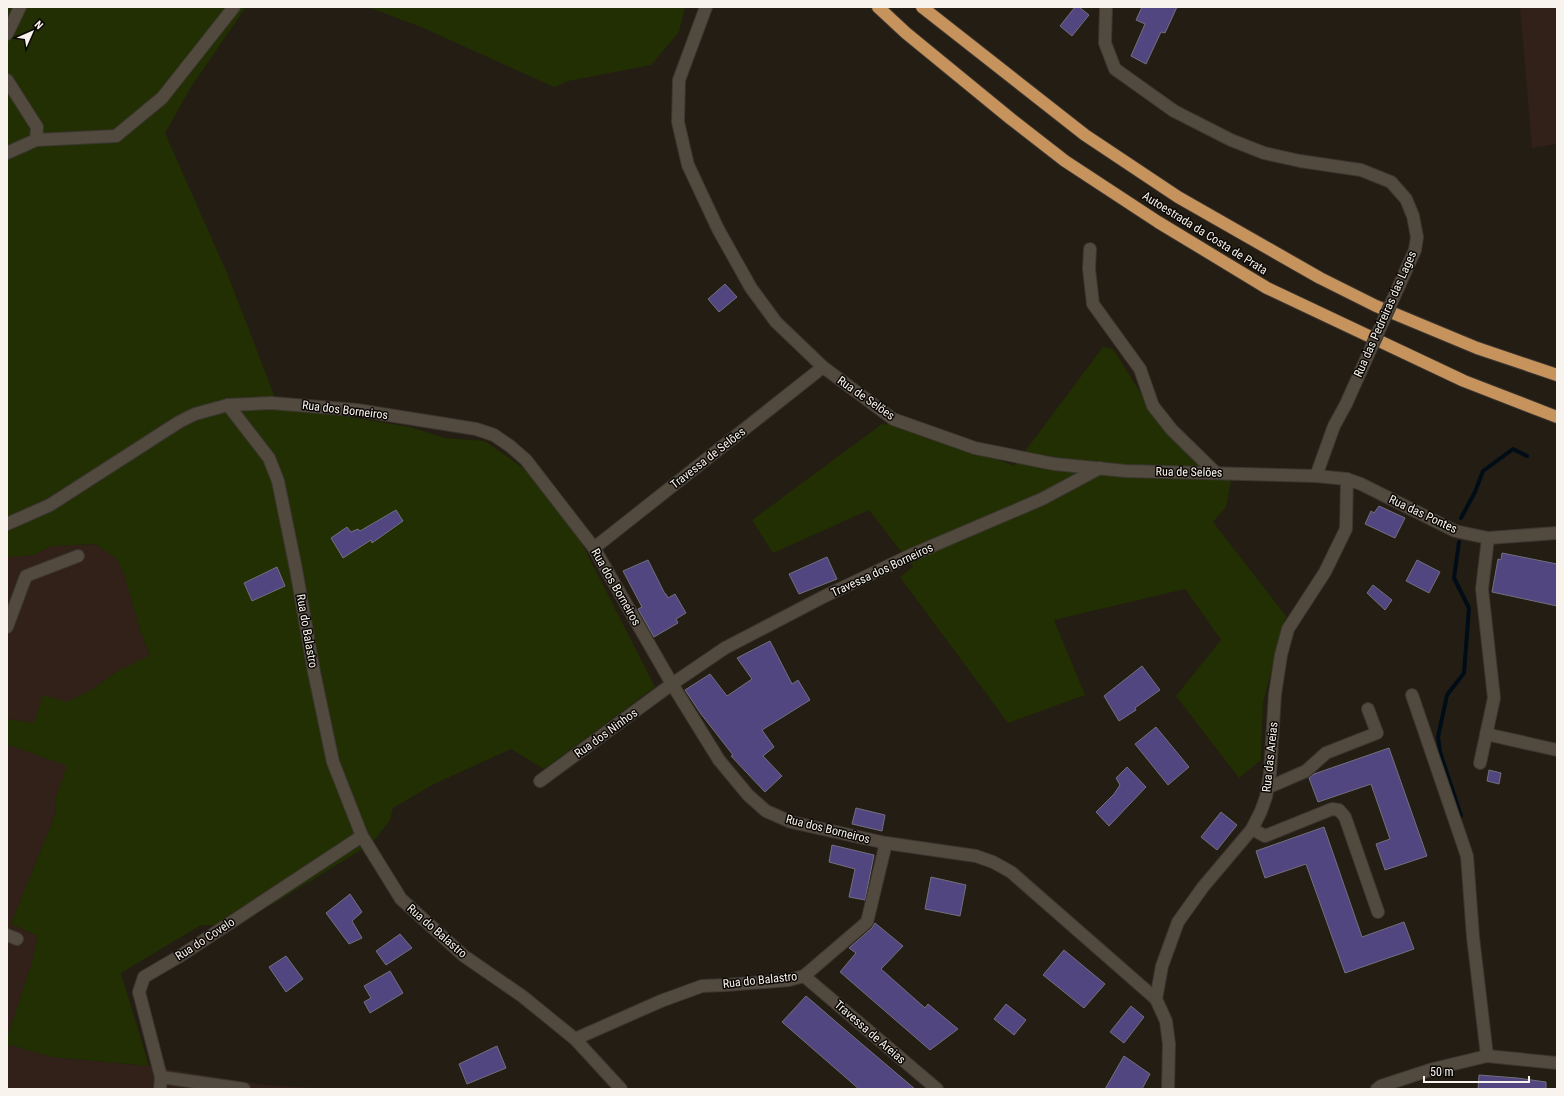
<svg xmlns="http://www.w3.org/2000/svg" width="1564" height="1096" font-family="'Roboto Condensed',sans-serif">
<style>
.industrial{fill:#312118}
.green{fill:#212f03}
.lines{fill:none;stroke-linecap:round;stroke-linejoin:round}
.stream{stroke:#000d17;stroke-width:4}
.building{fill:#524681;stroke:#71707e}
.minor-casing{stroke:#3c3631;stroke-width:14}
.highway-casing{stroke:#3c3631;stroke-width:14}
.minor{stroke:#524a3e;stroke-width:12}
.highway{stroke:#c6935c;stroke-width:12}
.minor-bridge-casing{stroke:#3c3631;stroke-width:14;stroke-linecap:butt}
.minor-bridge{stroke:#524a3e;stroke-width:12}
.labels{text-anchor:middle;stroke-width:3;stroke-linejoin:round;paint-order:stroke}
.street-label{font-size:12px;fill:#f8f3ec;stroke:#0b0805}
</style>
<rect width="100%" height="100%" fill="#241d13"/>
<g class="industrial">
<polygon points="1520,7 1557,7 1557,144 1532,148"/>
<polygon points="95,544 116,558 124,574 141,633 150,655 118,671 93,689 34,723 7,719 7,557 33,555 51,546"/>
<polygon points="7,744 68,766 55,800 56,813 11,924 38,936 33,959 7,1039"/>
<polygon points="7,1044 52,1057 149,1066 265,1085 331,1089 7,1089"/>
</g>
<g class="green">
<polygon points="7,7 246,7 191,87 165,133 227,273 278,405 410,427 445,438 485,441 523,468 572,524 655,687 544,769 511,749 434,784 393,808 390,820 372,843 275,903 227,926 201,925 121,973 149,1066 52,1057 7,1044 7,1039 33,959 38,936 11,924 56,813 55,800 67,766 7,744 7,719 34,723 43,695 67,702 93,689 118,671 150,655 141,633 124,574 116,558 95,544 51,546 33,555 7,557"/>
<polygon points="361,7 685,7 679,32 651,65 568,81 554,87 421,27 373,9"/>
<polygon points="1103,347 1113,349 1140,392 1179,437 1231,481 1226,507 1213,522 1286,616 1263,702 1261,760 1239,778 1176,696 1221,640 1185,589 1054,620 1085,695 1008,723 900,577 913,567 869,510 773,553 752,520 882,424 915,425 1014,466"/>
</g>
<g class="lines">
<g class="stream">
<polyline points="1461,518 1475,492 1483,471 1513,449 1527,456"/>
<polyline points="1459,542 1454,578 1469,608 1464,673 1447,695 1438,737 1440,752 1461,816"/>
</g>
</g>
<g class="building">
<polygon points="1075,7 1079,7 1089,15 1072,36 1060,26"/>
<polygon points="1142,7 1177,7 1165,33 1161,32 1146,64 1131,56 1145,24 1136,20"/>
<polygon points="725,284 737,297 719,312 708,299"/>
<polygon points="1379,506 1405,518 1395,538 1365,524 1371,511 1374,513"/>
<polygon points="396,510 403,521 372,543 371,540 343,558 331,538 347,527 351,532 358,529 360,531"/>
<polygon points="1502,553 1557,564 1557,606 1492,592 1498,559 1501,560"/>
<polygon points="827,557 837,579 799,594 789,574"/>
<polygon points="648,560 665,594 666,594 668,598 675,594 686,613 676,619 678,623 654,637 638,609 642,607 623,571"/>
<polygon points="1417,560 1440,572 1429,593 1406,581"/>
<polygon points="277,567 285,586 252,601 244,583"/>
<polygon points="1373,585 1392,600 1385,610 1367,593"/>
<polygon points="770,641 792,684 798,680 810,700 762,730 774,747 763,756 782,776 765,792 731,756 733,755 701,714 685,690 710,674 727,696 752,679 737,658"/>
<polygon points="1142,666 1160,690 1135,708 1136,710 1119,721 1104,696"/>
<polygon points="1156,727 1189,767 1168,785 1135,744"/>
<polygon points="1389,748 1427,856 1385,870 1376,844 1390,839 1371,784 1318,802 1309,778 1314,774"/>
<polygon points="1127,767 1146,787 1109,826 1096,812 1114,794 1120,785 1116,778"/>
<polygon points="1489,770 1501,773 1499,784 1487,781"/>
<polygon points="856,808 885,815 882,831 852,824"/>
<polygon points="1221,812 1237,825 1217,850 1201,837"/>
<polygon points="1324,827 1362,937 1404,922 1414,949 1345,973 1306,864 1265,878 1256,851"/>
<polygon points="832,845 874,855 865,900 849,897 855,869 829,862"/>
<polygon points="931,877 966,885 960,916 925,909"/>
<polygon points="350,894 362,912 352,921 362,938 349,944 326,913"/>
<polygon points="875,923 903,946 881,969 925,1008 928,1004 958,1029 930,1050 840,972 856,953 849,948 872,928"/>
<polygon points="400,934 412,948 386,965 376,951"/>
<polygon points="1064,950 1105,984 1084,1008 1043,975"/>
<polygon points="286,956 303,979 286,992 269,967"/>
<polygon points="390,971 403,993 370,1013 364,1002 371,998 364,986"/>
<polygon points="806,996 856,1039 915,1089 859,1089 782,1022"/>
<polygon points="1006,1004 1026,1020 1014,1035 994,1019"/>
<polygon points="1131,1006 1144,1017 1124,1043 1110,1032"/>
<polygon points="497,1046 506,1068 467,1084 459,1064"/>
<polygon points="1124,1056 1150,1074 1142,1089 1105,1089"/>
<polygon points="1479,1075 1517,1078 1546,1082 1546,1089 1478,1089"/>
</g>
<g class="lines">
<g class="minor-casing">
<g id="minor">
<polyline points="706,7 679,80 678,122 688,165 718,229 751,288 776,322 823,367 893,419 975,448 1054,464 1126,471 1316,476 1347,479 1361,484 1455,531 1488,538 1557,533"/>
<polyline points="1106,7 1105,43 1115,69 1174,111 1231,140 1264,153 1300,161 1361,170 1391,182 1406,199 1413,216 1417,237 1415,250"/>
<polyline points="7,34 20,7"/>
<polyline points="7,80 37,127 36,140"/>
<polyline points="7,153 36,140 116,136 162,98 234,7"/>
<polyline points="1090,249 1089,269 1093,304 1140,369 1153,406 1172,430 1215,472"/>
<polyline points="228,405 269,458 278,481 296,569 314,672 333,762 362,836 401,899 464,956 522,996 575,1039 621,1089"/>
<polyline points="1316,476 1334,426 1346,404"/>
<polyline points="7,524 50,505 179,422 195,414 228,405 271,403 357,410 476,429 494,435 510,446 526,460 594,548 672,684 719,760 748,795 766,811 791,822 886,843 976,856 993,862 1011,872 1156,999"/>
<polyline points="594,548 823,367"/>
<polyline points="7,627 26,576 78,556"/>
<polyline points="1412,695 1467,856 1473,937 1487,1056"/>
<polyline points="1486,734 1557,750"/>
<polyline points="1480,763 1494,698 1482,589 1488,538"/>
<polyline points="540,781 672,684 725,648 823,597 911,555 1042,499 1100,468"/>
<polyline points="1267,788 1306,771 1326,753 1377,733 1368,709"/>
<polyline points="1252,829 1265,836 1332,809 1339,810 1345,817 1378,912"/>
<polyline points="7,935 17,939"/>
<polyline points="804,976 937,1089"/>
<polyline points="575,1039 661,1001 702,986 726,985 777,981 789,980 804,976 867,922 886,843"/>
<polyline points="161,1077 244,1089"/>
<polyline points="160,1089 161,1077 139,992 144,977 180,956 362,836"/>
<polyline points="1168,1089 1169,1044 1166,1021 1156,999 1162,966 1178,922 1203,887 1252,829 1261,811 1266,797 1270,773 1275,694 1281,655 1288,629 1325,572 1346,529 1347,479"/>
<polyline points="1377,1089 1381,1086 1433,1069 1487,1056 1557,1063"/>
</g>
</g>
<g class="highway-casing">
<g id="highway">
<polyline points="878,7 906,33 1011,119 1065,161 1158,222 1267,288 1464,381 1557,417"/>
<polyline points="922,7 1085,135 1178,197 1320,278 1376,306 1477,348 1557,375"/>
</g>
</g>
<use href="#minor" class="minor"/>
<use href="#highway" class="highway"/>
<g class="minor-bridge-casing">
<polyline id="minor-bridge" points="1346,404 1415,250"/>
</g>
<use href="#minor-bridge" class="minor-bridge"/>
</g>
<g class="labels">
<g class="street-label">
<text transform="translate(1205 233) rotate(32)" y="4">Autoestrada da Costa de Prata</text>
<text transform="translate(1385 314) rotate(-66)" y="4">Rua das Pedreiras das Lages</text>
<text transform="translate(866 398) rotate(35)" y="4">Rua de Selões</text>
<text transform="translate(345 410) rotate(7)" y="4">Rua dos Borneiros</text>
<text transform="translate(708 458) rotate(-38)" y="4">Travessa de Selões</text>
<text transform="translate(1189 472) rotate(1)" y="4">Rua de Selões</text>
<text transform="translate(1423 514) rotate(25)" y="4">Rua das Pontes</text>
<text transform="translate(882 570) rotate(-25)" y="4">Travessa dos Borneiros</text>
<text transform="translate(616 587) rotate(60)" y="4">Rua dos Borneiros</text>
<text transform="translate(307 631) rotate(80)" y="4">Rua do Balastro</text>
<text transform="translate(606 733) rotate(-36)" y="4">Rua dos Ninhos</text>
<text transform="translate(1270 757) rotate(-84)" y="4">Rua das Areias</text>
<text transform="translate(828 829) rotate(14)" y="4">Rua dos Borneiros</text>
<text transform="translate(437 931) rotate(41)" y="4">Rua do Balastro</text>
<text transform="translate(205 939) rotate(-33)" y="4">Rua do Covelo</text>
<text transform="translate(760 980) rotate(-6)" y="4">Rua do Balastro</text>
<text transform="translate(870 1032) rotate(41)" y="4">Travessa de Areias</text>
</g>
</g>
<rect width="1564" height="1096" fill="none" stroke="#f8f3ec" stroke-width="16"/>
<g transform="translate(32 32) rotate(45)" stroke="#0b0805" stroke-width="3" paint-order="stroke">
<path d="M0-3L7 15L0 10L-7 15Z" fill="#f8f3ec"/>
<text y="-6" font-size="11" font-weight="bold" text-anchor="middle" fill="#f8f3ec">N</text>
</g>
<path d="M1424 1076v6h105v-6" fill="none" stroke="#f8f3ec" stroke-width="2"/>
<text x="1430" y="1076" font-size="12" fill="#f8f3ec" stroke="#0b0805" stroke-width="3" paint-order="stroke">50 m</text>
</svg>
